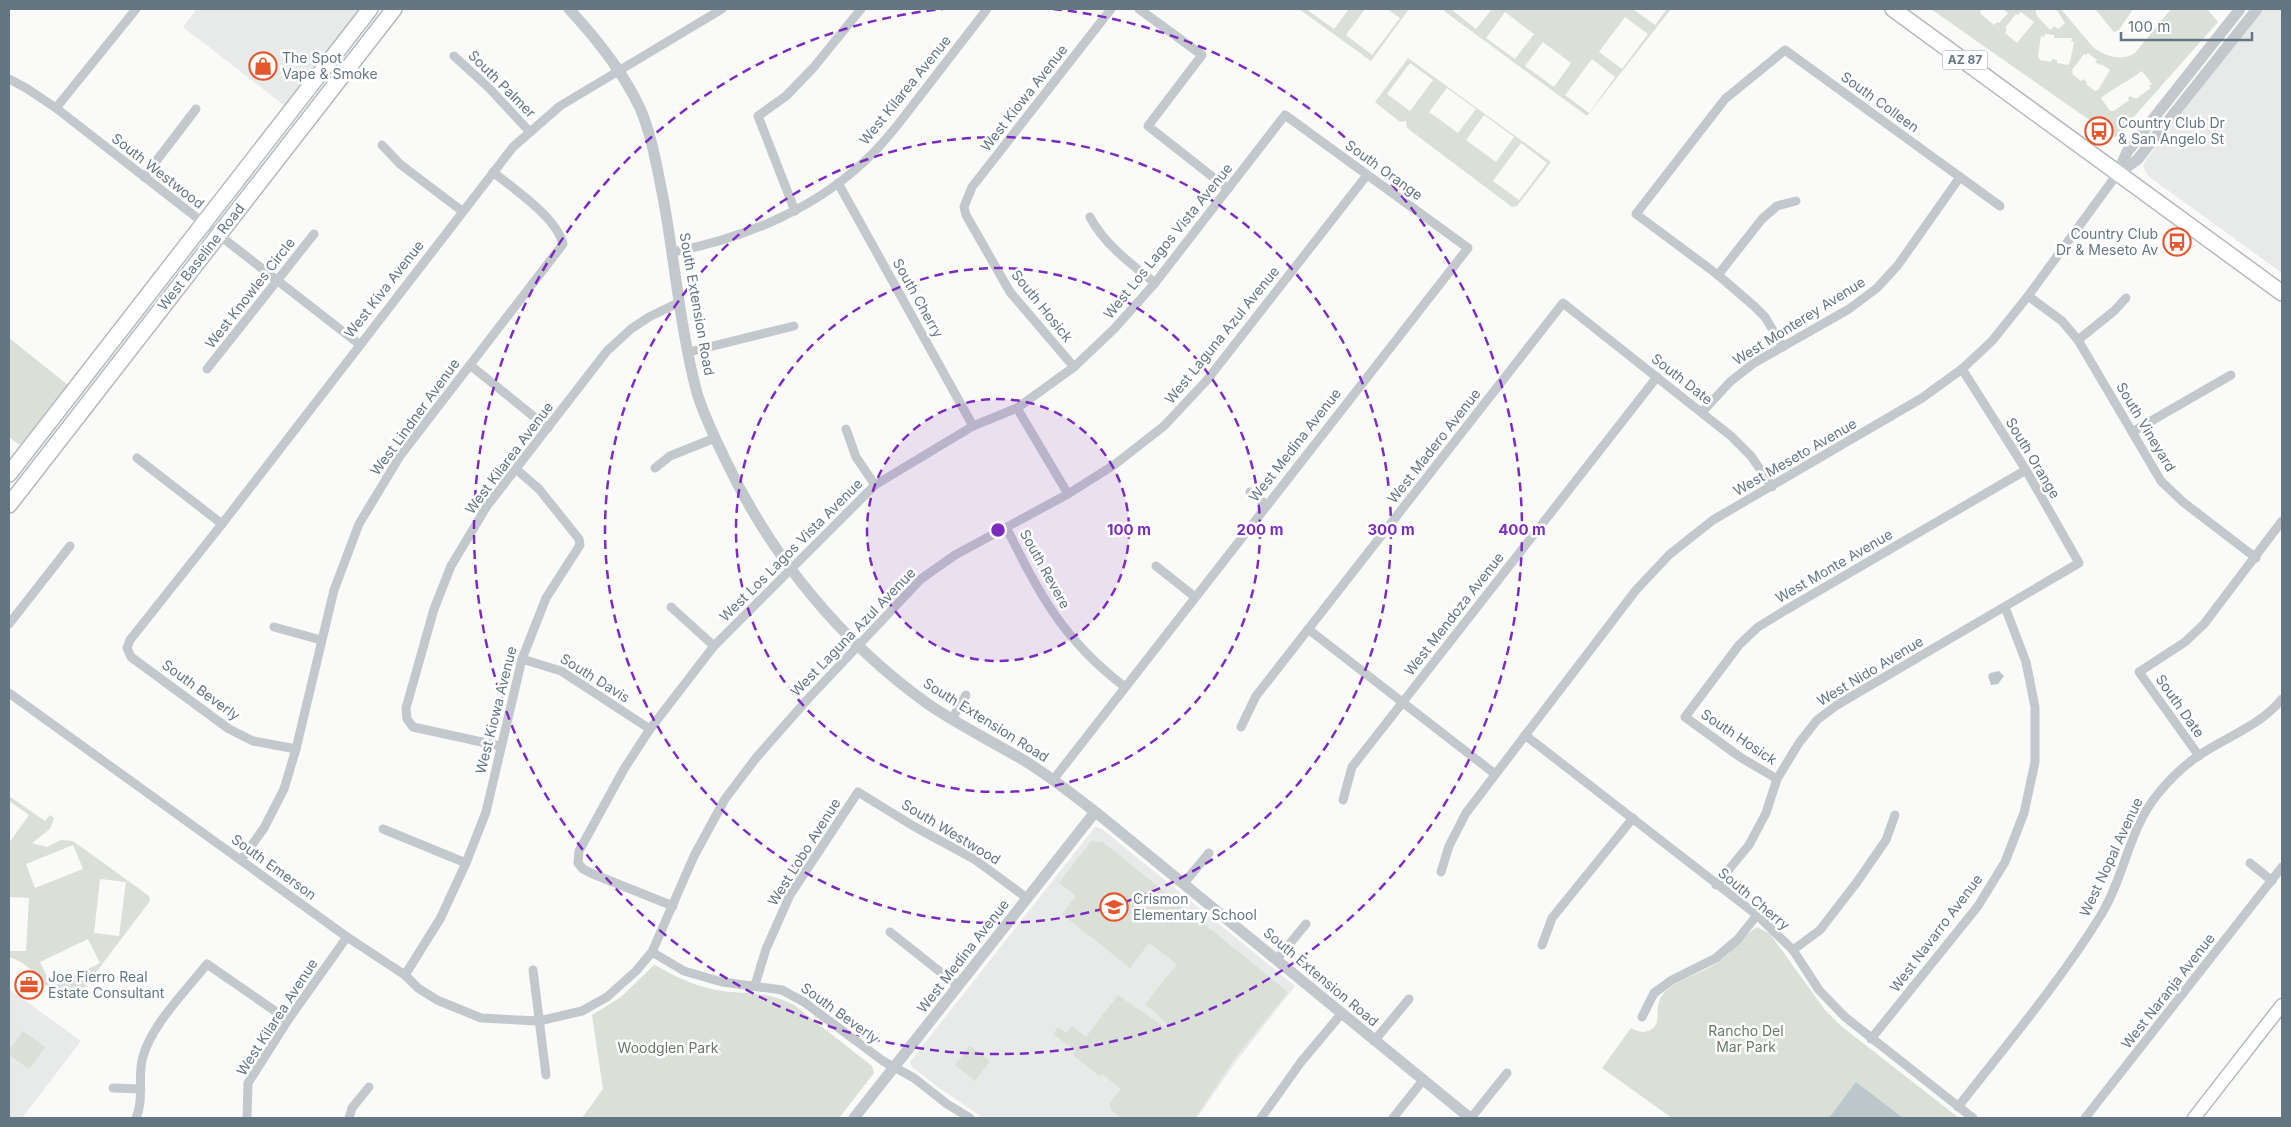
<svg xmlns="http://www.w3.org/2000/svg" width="2291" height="1127" font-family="Inter,sans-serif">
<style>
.built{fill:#e8e9e9}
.green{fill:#dadfd7;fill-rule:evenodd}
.water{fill:#bbc7cb}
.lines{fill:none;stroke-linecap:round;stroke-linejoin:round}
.secondary-casing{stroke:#b3babf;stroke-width:15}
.primary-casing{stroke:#b5babe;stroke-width:18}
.minor{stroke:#c3c8cc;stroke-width:9}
.tertiary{stroke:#c3c8cc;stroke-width:11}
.secondary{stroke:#fff;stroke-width:12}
.primary{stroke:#fff;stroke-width:15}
.ring{fill:none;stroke:#7b2cbf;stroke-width:2.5;stroke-dasharray:9 6}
.labels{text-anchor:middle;stroke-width:5;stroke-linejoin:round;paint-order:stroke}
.shield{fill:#fff;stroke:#939fa8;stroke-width:1}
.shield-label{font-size:12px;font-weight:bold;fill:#657683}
.poi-label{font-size:14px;fill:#657683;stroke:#fff;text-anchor:start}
.street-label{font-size:14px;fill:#657683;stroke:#fff}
.park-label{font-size:14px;fill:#687a64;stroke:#fff}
.centre{fill:#7b2cbf;stroke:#fff;stroke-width:2.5}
.ring-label{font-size:15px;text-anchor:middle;font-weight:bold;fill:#7b2cbf;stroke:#fff;stroke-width:5;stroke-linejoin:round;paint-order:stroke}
</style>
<rect width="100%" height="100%" fill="#fafaf8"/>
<g class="built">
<polygon points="197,9 361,9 285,106 183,27"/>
<polygon points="2263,9 2282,9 2282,273 2148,176 2143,166 2145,161"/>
<polygon points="1095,827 1102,829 1295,986 1234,1064 1197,1118 983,1118 938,1087 912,1067 910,1062"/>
<polygon points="9,989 81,1041 22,1118 9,1118"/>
</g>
<g class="green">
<polygon points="1299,9 1306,9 1334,29 1349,9 1365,9 1346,35 1372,55 1400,18 1387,9 1409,9 1371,61"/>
<path d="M 1445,9 L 1451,9 L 1476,29 L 1492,9 L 1633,9 L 1655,25 L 1667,9 L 1671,9 L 1587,116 L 1444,11 ZM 1505,12 L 1534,34 L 1515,59 L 1486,38 ZM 1625,17 L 1648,34 L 1622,69 L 1599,52 ZM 1543,42 L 1571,63 L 1554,87 L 1525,66 ZM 1592,59 L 1615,77 L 1589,113 L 1565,95 Z"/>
<path d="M 1931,9 L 1979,9 L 1981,11 L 1980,13 L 1994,25 L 1997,22 L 1999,23 L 2008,13 L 2003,9 L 2035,9 L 2037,16 L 2050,30 L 2055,26 L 2058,29 L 2065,23 L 2056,9 L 2061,9 L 2092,46 C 2103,56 2122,62 2135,53 L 2171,9 L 2207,9 L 2218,22 L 2115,138 ZM 2021,12 L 2034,22 L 2017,43 L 2005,33 L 2007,29 L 2005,28 L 2016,14 L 2018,15 ZM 2045,34 L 2054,35 L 2054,38 L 2072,38 L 2071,41 L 2074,42 L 2070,62 L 2068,65 L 2057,63 L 2057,60 L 2052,59 L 2051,62 L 2040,60 L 2038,56 L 2041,36 L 2044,37 ZM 2088,53 L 2097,60 L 2095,62 L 2100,65 L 2101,64 L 2110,70 L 2098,90 L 2095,91 L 2086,84 L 2087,82 L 2083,79 L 2081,81 L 2072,74 L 2073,72 L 2072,70 L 2084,54 L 2086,55 ZM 2142,71 L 2152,84 L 2149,86 L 2151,88 L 2136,99 L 2130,96 L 2128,98 L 2129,100 L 2114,111 L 2110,111 L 2101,98 C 2115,87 2127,82 2142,71 Z"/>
<polygon points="2095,9 2133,9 2119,30 2114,32"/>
<path d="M 1408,58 L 1551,162 L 1517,206 L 1512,207 L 1407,128 L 1406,121 L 1400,122 L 1375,102 ZM 1410,63 L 1433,80 L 1410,111 L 1387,94 ZM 1447,88 L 1476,109 L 1458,133 L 1429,112 ZM 1484,115 L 1514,137 L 1496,162 L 1466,140 ZM 1521,143 L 1547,163 L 1519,200 L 1493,181 Z"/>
<polygon points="9,338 68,385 20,445 9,437"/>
<path d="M 9,796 L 45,821 L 50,815 L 54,818 L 50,829 L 32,843 L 47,847 L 61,840 L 73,841 L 149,896 L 150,901 L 75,1000 L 58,989 L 46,986 C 38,974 23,961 9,957 L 9,951 L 26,951 L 29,898 L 9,897 L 9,843 L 29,815 L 9,801 ZM 73,845 L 83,869 L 35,888 L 26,864 ZM 100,879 L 126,882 L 119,936 L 94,933 ZM 88,939 L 100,963 L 52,987 L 40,962 Z"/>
<polygon points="1091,841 1103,842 1288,992 1234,1059 1195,1118 1121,1118 1112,1111 1109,1104 1121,1089 1102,1074 1100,1076 1073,1055 1076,1051 1053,1034 1058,1027 1066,1033 1072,1026 1086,1037 1118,995 1167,1029 1166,1022 1145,1004 1177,964 1149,943 1130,968 1062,914 1076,896 1059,883"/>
<path d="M 1757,927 L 1770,934 L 1825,1010 L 1841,1026 L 1959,1118 L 1672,1118 L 1602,1068 L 1631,1028 C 1638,1033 1649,1034 1655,1026 C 1661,1017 1653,1006 1664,993 C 1674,981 1702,973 1717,963 C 1732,953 1742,936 1757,927 Z"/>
<path d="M 654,965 C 660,967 665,971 671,974 C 682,979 692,984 704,987 C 736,997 763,988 794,1005 L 872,1066 L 874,1073 L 839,1118 L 582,1118 L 603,1089 L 592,1015 L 621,997 Z"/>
<polygon points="23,1031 45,1047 29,1069 9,1055 9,1050"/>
<polygon points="970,1046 990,1061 975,1081 955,1065"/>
</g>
<g class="water">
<polygon points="1999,671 2004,676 1998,684 1991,685 1988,676 1990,673"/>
<polygon points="1856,1082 1903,1118 1829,1118"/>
</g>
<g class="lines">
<g class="secondary-casing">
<polyline id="secondary" points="2194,1118 2282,1005"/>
</g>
<g class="primary-casing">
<g id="primary">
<polyline points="1893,9 2282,293"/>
<polyline points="9,474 370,9"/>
<polyline points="9,505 394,9"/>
</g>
</g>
<g class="minor">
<polyline points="1139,9 1202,55 1148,126 1228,189"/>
<polyline points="454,56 489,88 529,131"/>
<polyline points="9,79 26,88 56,108 359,344"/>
<polyline points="56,108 136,9"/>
<polyline points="382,145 400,164 462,211"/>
<polyline points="144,177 196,109"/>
<polyline points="838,183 973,426"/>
<polyline points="795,211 758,116 786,96 814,67 861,9"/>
<path d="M 1090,217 C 1105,245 1130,263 1155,283"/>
<path d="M 673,252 C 746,238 821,207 874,152 C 891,135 905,115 920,96 C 942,67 965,38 987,9"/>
<polyline points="1718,275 1762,219 1777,206 1796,201"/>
<polyline points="2028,296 2062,321 2078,340 2161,481 2183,502 2256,558"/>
<polyline points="2078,340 2114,311 2126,298"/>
<polyline points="1783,347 1765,317 1754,306 1718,275 1636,214 1725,99 1785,50 2000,206"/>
<polyline points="689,352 794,326"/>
<polyline points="470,365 548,428"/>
<polyline points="1074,367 1010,292 966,215 964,207 972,187 1111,9"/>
<polyline points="207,369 314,234"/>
<polyline points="1017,408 1068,494"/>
<polyline points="1702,412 1731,381 1754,363 1849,309 1877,288 1898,265 1960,177"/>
<polyline points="846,429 856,457 875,485"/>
<polyline points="2132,432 2231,375"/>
<polyline points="137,458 222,524"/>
<polyline points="655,468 670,456 715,438"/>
<polyline points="1250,492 1267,505"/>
<path d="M 1006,527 C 1040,595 1063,640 1125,687"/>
<polyline points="1156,566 1195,597"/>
<polyline points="671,607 714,646"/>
<polyline points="9,624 70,546"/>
<polyline points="274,627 321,640"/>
<polyline points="1308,629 1495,774"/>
<polyline points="522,659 561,671 650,729"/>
<polyline points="9,693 347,937 405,975 418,988 437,1000 481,1018 539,1021 582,1011 607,997 636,971 652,952 694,856 725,799 756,758 807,700 921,579 955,555 1068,494 1114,465 1164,426 1207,380 1367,175"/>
<polyline points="952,719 966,695"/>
<polyline points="1241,727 1256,696 1563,303 1731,436 1751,456 1772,487"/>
<polyline points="1525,735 1757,915 1793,950 1819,990 1845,1017 1973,1118"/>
<polyline points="500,746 413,727 407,719 406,708 434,609 451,566 487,506 607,351 631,329 649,317 678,303"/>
<polyline points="296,749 253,741 229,729 131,657 127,648 130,640 222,524 513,147 560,106 722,9"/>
<polyline points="2199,756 2139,672 2185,642 2204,624 2282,521"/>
<polyline points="1777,779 1740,757 1685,717 1739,645 1758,627 1784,611 2026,470"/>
<polyline points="1343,800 1352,767 1657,377"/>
<polyline points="383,829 466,863"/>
<path d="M 241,860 L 264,828 L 284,789 L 296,749 L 334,590 L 359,524 L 400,456 L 563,244 C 556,217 515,190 493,172"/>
<polyline points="2250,863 2272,881"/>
<polyline points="1441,872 1449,846 1466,813 1636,590 1670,554 1713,520 1922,398 1962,369 1992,341 2028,296 2118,173"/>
<polyline points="1184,883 1209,853"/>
<polyline points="1716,885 1749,845 1766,813 1777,779 1799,743 1817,720 1837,705 2079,563 2026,470 1962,369"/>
<polyline points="673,906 593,874 583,869 578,863 579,851 624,769 650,729 714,646 875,485 973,426 1017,408 1074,367 1114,329 1155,283 1285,115 1468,248 1053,780"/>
<polyline points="890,932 958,986"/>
<polyline points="1542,945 1552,918 1633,818"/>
<polyline points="1793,950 1820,930 1857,882 1886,840 1895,815"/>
<polyline points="652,952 684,971 722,982 782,990 804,1002 883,1061 914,1078 947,1104 970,1118"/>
<polyline points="1277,959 1306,924"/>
<polyline points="533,970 546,1075"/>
<polyline points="405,975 440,919 466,863 486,812 522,659 546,598 580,545 579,539 539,489 516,469"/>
<polyline points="755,985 766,949 790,895 858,792 915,827 974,859 1027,898"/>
<polyline points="1642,1017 1654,993 1672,980 1716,958 1738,939 1757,915"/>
<polyline points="1871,1039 1978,906 2005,862 2024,813 2035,762 2035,707 2026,662 2005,607"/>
<polyline points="1374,1041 1409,999"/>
<polyline points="113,1088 141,1089"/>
<path d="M 1958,1107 C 2007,1044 2059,983 2101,915 C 2124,878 2129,829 2157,795 C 2169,780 2182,767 2198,756 C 2226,737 2260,726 2282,699"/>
<path d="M 136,1118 C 144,1100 138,1079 142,1060 C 150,1026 185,992 207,964 L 288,1020"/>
<polyline points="247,1118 248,1083 288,1020 347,937"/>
<polyline points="349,1118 352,1108 369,1087"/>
<polyline points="1261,1118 1301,1062 1342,1013"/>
<polyline points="1393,1118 1424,1079"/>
<polyline points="1471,1118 1507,1073"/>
<polyline points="2085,1118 2282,867"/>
</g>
<g class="tertiary">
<path d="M 569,9 C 596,38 623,72 640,108 C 652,136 657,168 663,197 C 675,262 680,329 697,393 C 704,416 715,438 725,459 C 771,556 840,641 928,704 C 957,724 989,740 1020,758 C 1049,775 1076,797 1103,818 L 1470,1118"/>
<polyline points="2118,173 2137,160 2257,9"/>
<polyline points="2118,173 2127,152 2240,9"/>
<polyline points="854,1118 1095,812"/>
</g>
<use href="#secondary" class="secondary"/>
<use href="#primary" class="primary"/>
</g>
<circle cx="998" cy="530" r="131" fill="#7b2cbf" fill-opacity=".12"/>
<g class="ring">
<circle cx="998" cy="530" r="131"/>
<circle cx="998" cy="530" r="262"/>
<circle cx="998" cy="530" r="393"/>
<path d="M1053 9A524 524 0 1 1 943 9"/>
</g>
<defs>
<g id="shop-ring" transform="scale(1.4375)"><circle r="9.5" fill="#fff" stroke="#e4572e" stroke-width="1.5"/><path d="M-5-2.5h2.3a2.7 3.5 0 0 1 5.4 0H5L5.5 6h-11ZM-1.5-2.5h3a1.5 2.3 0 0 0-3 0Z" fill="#e4572e"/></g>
<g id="bus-ring" transform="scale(1.4375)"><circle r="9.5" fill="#fff" stroke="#e4572e" stroke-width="1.5"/><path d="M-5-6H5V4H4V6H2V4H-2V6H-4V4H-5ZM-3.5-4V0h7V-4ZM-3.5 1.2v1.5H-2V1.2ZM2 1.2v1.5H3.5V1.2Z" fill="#e4572e"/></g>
<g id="school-ring" transform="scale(1.4375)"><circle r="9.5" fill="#fff" stroke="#e4572e" stroke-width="1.5"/><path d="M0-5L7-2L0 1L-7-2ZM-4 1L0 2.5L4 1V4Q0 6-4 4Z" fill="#e4572e"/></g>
<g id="office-ring" transform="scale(1.4375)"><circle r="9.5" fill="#fff" stroke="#e4572e" stroke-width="1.5"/><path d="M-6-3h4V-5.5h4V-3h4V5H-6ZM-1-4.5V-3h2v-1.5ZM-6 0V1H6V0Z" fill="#e4572e"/></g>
</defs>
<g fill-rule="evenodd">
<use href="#shop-ring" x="263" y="66"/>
<use href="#bus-ring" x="2099" y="131"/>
<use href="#bus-ring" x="2177" y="242"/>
<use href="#school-ring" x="1114" y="907"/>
<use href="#office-ring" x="29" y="985"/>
</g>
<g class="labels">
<rect class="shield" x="1942.5" y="50.5" width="45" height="19" rx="4"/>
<g class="shield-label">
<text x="1965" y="64">AZ 87</text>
</g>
<g class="poi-label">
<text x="282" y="63">The Spot<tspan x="282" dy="16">Vape &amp; Smoke</tspan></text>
<text x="2118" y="128">Country Club Dr<tspan x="2118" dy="16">&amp; San Angelo St</tspan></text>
<text x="2158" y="239" text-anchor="end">Country Club<tspan x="2158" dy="16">Dr &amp; Meseto Av</tspan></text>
<text x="1133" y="904">Crismon<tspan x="1133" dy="16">Elementary School</tspan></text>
<text x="48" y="982">Joe Fierro Real<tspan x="48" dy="16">Estate Consultant</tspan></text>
</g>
<g class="street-label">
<text transform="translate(502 84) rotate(45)" y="5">South Palmer</text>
<text transform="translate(905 90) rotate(-51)" y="5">West Kilarea Avenue</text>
<text transform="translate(1024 98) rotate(-52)" y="5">West Kiowa Avenue</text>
<text transform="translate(1880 102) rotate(36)" y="5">South Colleen</text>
<text transform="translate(1384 170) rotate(36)" y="5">South Orange</text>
<text transform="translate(158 171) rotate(38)" y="5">South Westwood</text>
<text transform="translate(1168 241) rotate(-51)" y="5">West Los Lagos Vista Avenue</text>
<text transform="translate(201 257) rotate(-52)" y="5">West Baseline Road</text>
<text transform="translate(384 289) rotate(-52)" y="5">West Kiva Avenue</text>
<text transform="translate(250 293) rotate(-52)" y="5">West Knowles Circle</text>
<text transform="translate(918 298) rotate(61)" y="5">South Cherry</text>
<text transform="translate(697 304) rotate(80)" y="5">South Extension Road</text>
<text transform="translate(1042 306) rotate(51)" y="5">South Hosick</text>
<text transform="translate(1799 321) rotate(-32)" y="5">West Monterey Avenue</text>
<text transform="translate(1222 335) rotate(-51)" y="5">West Laguna Azul Avenue</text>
<text transform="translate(1682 379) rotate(38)" y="5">South Date</text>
<text transform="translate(415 417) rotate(-54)" y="5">West Lindner Avenue</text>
<text transform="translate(2146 427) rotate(59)" y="5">South Vineyard</text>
<text transform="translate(1295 445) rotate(-52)" y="5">West Medina Avenue</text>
<text transform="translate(1434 446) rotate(-52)" y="5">West Madero Avenue</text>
<text transform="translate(1795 457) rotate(-30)" y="5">West Meseto Avenue</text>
<text transform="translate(509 458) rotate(-53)" y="5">West Kilarea Avenue</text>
<text transform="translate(2033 458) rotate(59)" y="5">South Orange</text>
<text transform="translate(791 550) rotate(-45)" y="5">West Los Lagos Vista Avenue</text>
<text transform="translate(1834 566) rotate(-30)" y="5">West Monte Avenue</text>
<text transform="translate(1045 569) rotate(61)" y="5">South Revere</text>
<text transform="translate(1454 614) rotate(-52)" y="5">West Mendoza Avenue</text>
<text transform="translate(853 632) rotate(-46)" y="5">West Laguna Azul Avenue</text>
<text transform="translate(1870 671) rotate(-31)" y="5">West Nido Avenue</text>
<text transform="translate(595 678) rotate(32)" y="5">South Davis</text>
<text transform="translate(201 690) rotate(36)" y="5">South Beverly</text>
<text transform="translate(2180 706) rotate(55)" y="5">South Date</text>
<text transform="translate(496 710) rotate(-76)" y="5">West Kiowa Avenue</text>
<text transform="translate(986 720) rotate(32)" y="5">South Extension Road</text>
<text transform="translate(1739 737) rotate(34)" y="5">South Hosick</text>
<text transform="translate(951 832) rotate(31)" y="5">South Westwood</text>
<text transform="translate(804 852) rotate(-58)" y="5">West Lobo Avenue</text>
<text transform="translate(2111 857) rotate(-65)" y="5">West Nopal Avenue</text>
<text transform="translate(274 867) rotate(36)" y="5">South Emerson</text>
<text transform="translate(1754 899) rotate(40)" y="5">South Cherry</text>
<text transform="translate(1936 933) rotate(-53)" y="5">West Navarro Avenue</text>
<text transform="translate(963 956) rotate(-52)" y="5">West Medina Avenue</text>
<text transform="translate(1321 977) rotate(40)" y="5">South Extension Road</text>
<text transform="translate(2168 991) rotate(-52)" y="5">West Naranja Avenue</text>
<text transform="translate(840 1013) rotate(36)" y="5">South Beverly</text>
<text transform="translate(277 1017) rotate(-57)" y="5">West Kilarea Avenue</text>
</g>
<g class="park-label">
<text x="1746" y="1036">Rancho Del<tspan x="1746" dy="16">Mar Park</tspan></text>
<text x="668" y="1053">Woodglen Park</text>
</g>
</g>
<circle cx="998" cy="530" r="8" class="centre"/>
<g class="ring-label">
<text x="1129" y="535">100 m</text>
<text x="1260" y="535">200 m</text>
<text x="1391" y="535">300 m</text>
<text x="1522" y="535">400 m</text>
</g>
<rect width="2291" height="1127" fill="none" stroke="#657683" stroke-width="20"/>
<path d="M2121 32v8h131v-8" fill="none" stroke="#657683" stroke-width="2.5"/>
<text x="2128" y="32" font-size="15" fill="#657683" stroke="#ffffff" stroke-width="4" paint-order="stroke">100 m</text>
</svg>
